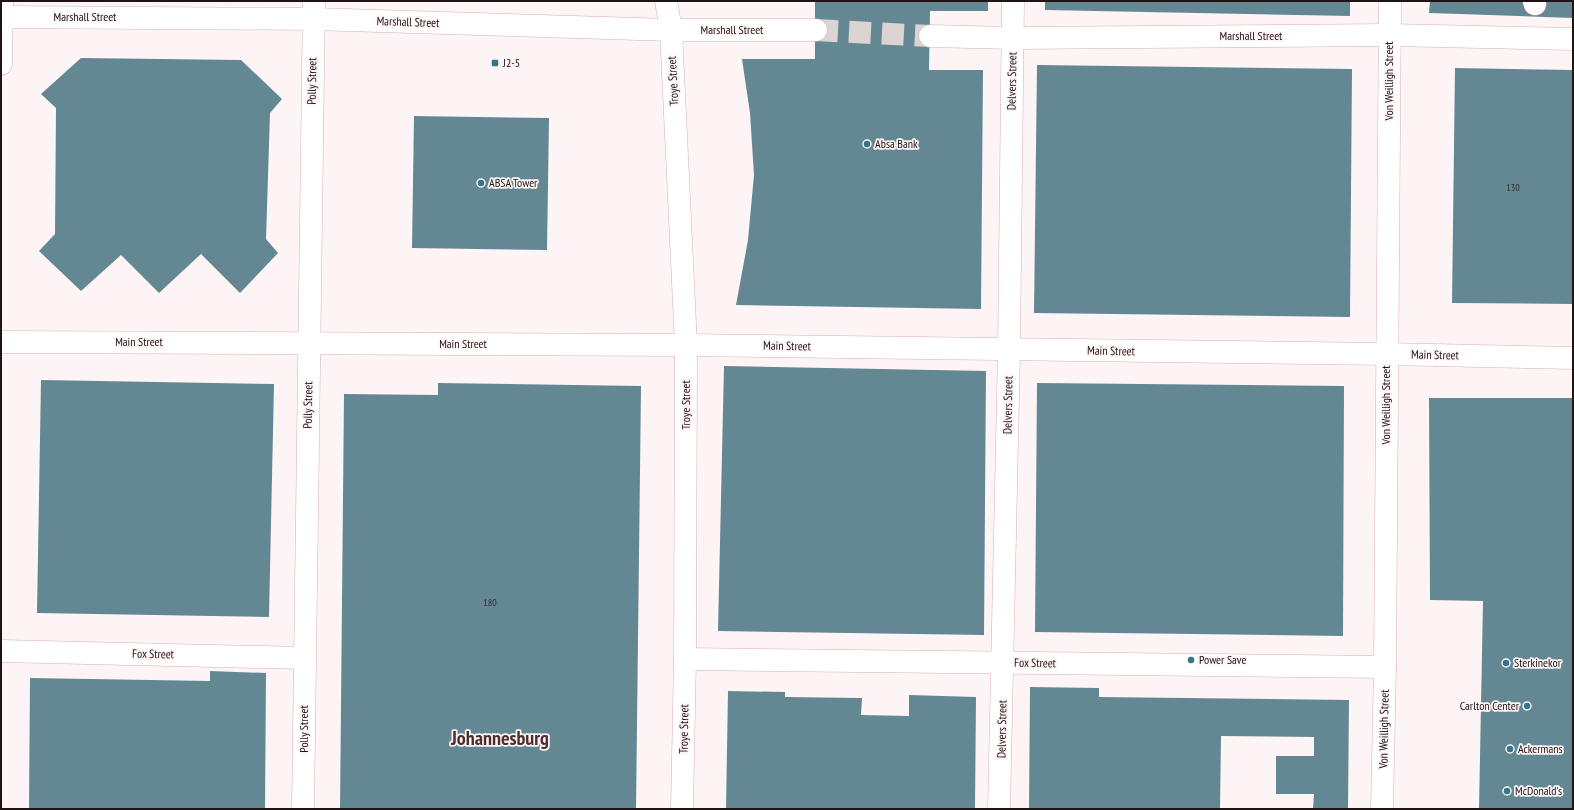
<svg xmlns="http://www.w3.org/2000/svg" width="1574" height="810" font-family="'PT Sans Narrow',sans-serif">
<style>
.building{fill:#648794}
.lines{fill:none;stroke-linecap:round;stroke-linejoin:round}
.major-tunnel{stroke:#dcd3d3;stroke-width:22;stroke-dasharray:22 11;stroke-linecap:butt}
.minor-casing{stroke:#d6b0b1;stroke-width:23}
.major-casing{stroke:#d6b0b1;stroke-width:23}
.minor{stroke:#fff;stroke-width:22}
.major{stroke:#fff;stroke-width:22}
.poi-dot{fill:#367489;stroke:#fdf5f5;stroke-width:1.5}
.labels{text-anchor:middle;stroke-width:3.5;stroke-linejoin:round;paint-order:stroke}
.number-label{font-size:10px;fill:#313034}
.street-label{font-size:12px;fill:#201314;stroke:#fdf5f5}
.poi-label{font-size:12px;fill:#201314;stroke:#fdf5f5;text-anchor:start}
.town-label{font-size:20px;font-weight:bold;fill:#4d2f31;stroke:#fdf5f5}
</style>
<rect width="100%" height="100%" fill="#fdf5f5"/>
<g class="building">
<polygon points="815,1 988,1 988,11 930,11 929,70 983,70 981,309 736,305 748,240 754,175 750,113 742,59 815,59"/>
<polygon points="1045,1 1350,1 1350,16 1045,10"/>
<polygon points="1430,1 1573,1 1573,18 1429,13"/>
<polygon points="81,58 241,60 282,99 270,113 266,239 278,253 240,293 201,254 159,293 121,255 81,291 39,251 55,234 56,108 41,94"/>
<polygon points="1037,65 1352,69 1350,317 1034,313"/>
<polygon points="1455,68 1573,70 1573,304 1452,303"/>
<polygon points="414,116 549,118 547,250 412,248"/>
<polygon points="724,366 986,371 984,635 718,631"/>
<polygon points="41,380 274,384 269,617 37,613"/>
<polygon points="438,383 641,386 636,809 340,809 344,394 438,395"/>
<polygon points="1037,383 1344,386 1343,636 1035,632"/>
<polygon points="1429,398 1573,398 1573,809 1479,809 1483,601 1430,600"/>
<polygon points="210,671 266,673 265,809 29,809 30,678 210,681"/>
<polygon points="1030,687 1099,688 1099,697 1349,700 1348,809 1313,809 1314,794 1276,794 1276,756 1314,756 1314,737 1221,736 1220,809 1029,809"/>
<polygon points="728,691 785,692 785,697 862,698 861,715 909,716 909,695 976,697 975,809 726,809"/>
</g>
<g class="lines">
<polyline class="major-tunnel" points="816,30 930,36"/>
<g class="minor-casing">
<g id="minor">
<polyline points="666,1 671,30 686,345 685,659 682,809"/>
<polyline points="1534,1 1535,4"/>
<polyline points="1,342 686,345 1386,354 1573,358"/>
<polyline points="1,651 304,658"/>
<polyline points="685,659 1385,667"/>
<polyline points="303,809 314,1"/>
<polyline points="999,809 1009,350 1013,1"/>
</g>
</g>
<g class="major-casing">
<g id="major">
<polyline points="1,17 313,19 671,30 816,30"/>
<polyline points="930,36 1012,38 1389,35 1573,39"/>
<polyline points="1,64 2,1"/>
<polyline points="1382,809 1385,667 1390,1"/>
</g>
</g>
<use href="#minor" class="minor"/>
<use href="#major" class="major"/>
</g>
<g class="poi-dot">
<rect x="491" y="59" width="8" height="8" rx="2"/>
<circle cx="867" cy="144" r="4"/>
<circle cx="481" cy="183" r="4"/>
<circle cx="1191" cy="660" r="4"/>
<circle cx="1506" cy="663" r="4"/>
<circle cx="1527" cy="706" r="4"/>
<circle cx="1510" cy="749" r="4"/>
<circle cx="1507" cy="791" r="4"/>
</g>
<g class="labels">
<g class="number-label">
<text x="1513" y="191">130</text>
<text x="490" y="606">180</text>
</g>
<g class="street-label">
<text x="85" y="21">Marshall Street</text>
<text transform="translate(408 22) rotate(2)" y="4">Marshall Street</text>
<text x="732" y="34">Marshall Street</text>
<text x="1251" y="40">Marshall Street</text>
<text transform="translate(312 81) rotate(-89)" y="4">Polly Street</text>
<text transform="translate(673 81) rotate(-93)" y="4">Troye Street</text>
<text transform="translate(1012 81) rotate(-89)" y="4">Delvers Street</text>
<text transform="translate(1389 81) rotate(-90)" y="4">Von Weilligh Street</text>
<text x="139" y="346">Main Street</text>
<text x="463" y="348">Main Street</text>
<text transform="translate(787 346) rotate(1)" y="4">Main Street</text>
<text transform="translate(1111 351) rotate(1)" y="4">Main Street</text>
<text transform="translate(1435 355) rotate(1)" y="4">Main Street</text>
<text transform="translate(308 405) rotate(-89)" y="4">Polly Street</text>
<text transform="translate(686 405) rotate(-90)" y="4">Troye Street</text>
<text transform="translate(1008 405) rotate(-89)" y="4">Delvers Street</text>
<text transform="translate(1386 405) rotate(-90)" y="4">Von Weilligh Street</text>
<text transform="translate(153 654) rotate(1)" y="4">Fox Street</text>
<text transform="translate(1035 663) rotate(1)" y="4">Fox Street</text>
<text transform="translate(304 729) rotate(-90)" y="4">Polly Street</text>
<text transform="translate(684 729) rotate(-89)" y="4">Troye Street</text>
<text transform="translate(1002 729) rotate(-89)" y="4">Delvers Street</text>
<text transform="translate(1384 729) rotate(-89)" y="4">Von Weilligh Street</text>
</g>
<g class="poi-label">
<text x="503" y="67">J2-5</text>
<text x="875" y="148">Absa Bank</text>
<text x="489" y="187">ABSA Tower</text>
<text x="1199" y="664">Power Save</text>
<text x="1514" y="667">Sterkinekor</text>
<text x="1519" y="710" text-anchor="end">Carlton Center</text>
<text x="1518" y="753">Ackermans</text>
<text x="1515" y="795">McDonald's</text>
</g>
<g class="town-label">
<text x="500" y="745">Johannesburg</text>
</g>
</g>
<rect width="1574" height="810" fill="none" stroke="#201314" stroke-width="4"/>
</svg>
